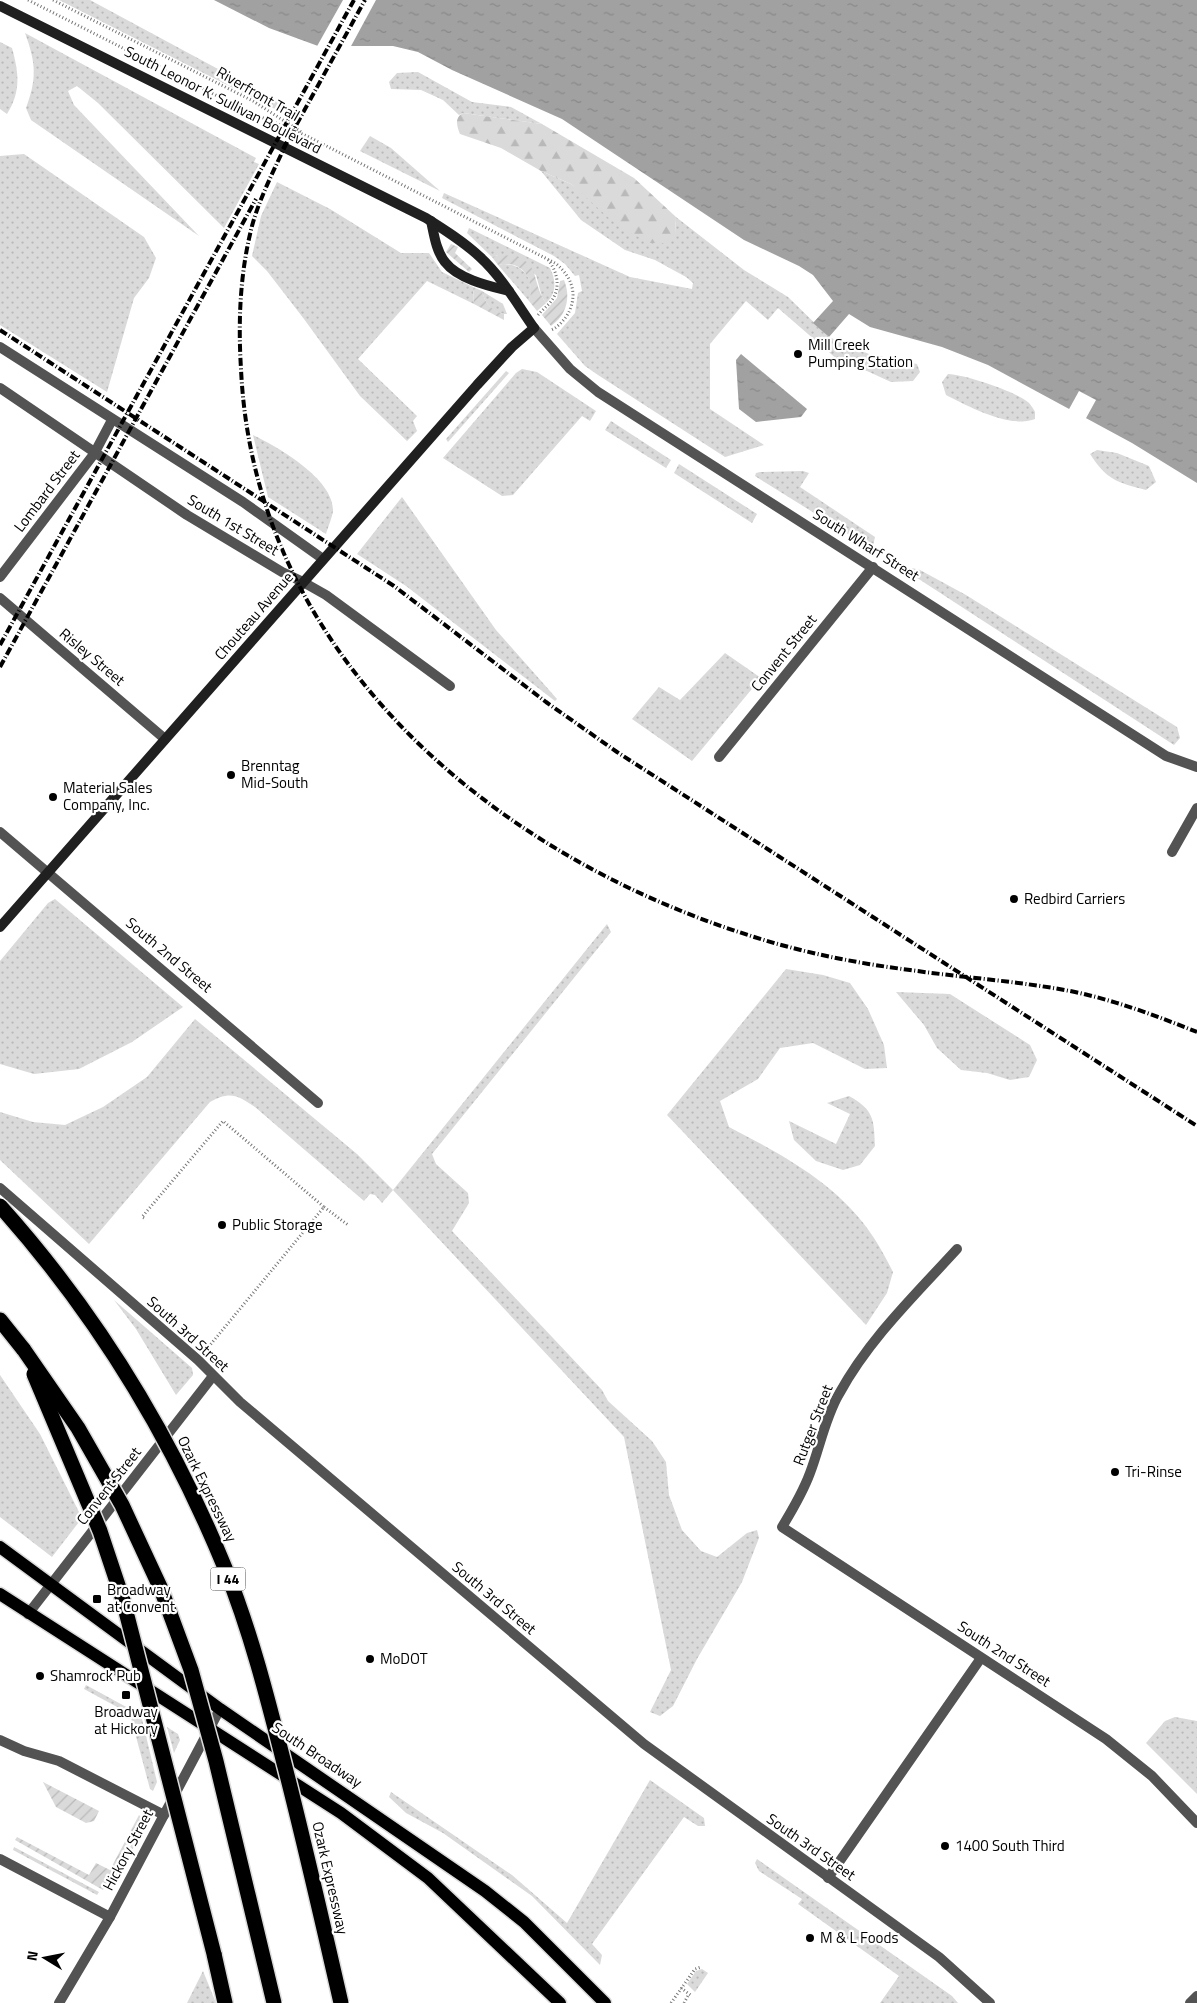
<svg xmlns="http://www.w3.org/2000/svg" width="1197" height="2003" font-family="'Titillium Web',sans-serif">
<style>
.grass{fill:url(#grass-dots)}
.forest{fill:url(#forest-firs)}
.garden{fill:url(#garden-furrows)}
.water{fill:url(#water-ripples)}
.pier{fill:#fff}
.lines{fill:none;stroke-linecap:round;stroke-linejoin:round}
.primary-casing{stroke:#dbdbdb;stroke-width:15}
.highway-casing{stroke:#dbdbdb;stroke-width:18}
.path{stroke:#757575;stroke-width:3;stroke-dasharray:1 2.5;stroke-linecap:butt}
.lane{stroke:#535353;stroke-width:10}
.street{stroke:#535353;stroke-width:10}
.secondary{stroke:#202020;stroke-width:10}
.primary{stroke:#000;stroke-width:12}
.highway{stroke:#000;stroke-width:15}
.rail{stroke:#000;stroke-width:4;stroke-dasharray:8 2.5 1 2.5;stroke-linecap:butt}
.highway-bridge-casing{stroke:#dbdbdb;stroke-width:18;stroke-linecap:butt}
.highway-bridge{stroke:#000;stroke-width:15}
.poi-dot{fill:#000;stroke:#fff;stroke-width:2}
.labels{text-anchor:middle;stroke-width:4.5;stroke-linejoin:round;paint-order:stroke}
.shield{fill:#fff;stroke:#4c4c4c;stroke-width:1}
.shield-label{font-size:14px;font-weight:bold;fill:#000}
.street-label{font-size:15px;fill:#000;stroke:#fff}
.poi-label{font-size:15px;fill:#000;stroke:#fff;text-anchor:start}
</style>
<defs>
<pattern id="grass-dots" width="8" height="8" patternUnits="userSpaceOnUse" patternTransform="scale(1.25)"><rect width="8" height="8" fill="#dadada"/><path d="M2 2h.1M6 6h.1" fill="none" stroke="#b9b9b9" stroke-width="1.8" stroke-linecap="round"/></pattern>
<pattern id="forest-firs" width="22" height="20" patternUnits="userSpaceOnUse" patternTransform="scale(1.25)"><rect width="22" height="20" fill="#dadada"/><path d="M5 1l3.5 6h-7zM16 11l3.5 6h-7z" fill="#b9b9b9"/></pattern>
<pattern id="garden-furrows" width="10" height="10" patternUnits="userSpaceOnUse" patternTransform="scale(1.25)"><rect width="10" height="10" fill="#dadada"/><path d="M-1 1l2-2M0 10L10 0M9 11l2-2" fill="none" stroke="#b9b9b9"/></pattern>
<pattern id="water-ripples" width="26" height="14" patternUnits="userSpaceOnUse" patternTransform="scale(1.25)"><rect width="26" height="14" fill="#a1a1a1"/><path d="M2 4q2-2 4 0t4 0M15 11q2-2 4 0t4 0" fill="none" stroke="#898989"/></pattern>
</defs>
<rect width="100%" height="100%" fill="#fff"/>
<g class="grass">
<polygon points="59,0 90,0 285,105 281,112"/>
<path d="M 25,33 L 256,158 L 254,162 L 259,164 L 224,228 L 98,103 L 77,86 L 68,91 L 74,105 L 199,236 L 31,120 L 26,108 C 37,78 36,63 25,33 Z"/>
<path d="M 0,42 L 12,48 C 19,74 21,91 7,114 L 0,109 Z"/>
<polygon points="418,72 472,102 511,107 542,124 463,113 459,115 443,100 421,90 391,89 389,82 397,73"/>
<polygon points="370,136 391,148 440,191 360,151"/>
<polygon points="24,154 144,237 156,258 149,278 134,298 107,392 0,325 0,156"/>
<polygon points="541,171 571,184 588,197 675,233 676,217 744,270 788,297 829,337 869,354 917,364 920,372 913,381 891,382 867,371 846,367 778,308 768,320 746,301 710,344 710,409 764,445 725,457 598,375 585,366 557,334 575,313 578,293 582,291 579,275 575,276 565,264 554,256 442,198 444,193 630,277 692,289 693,283 686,277 655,260 625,250 581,220"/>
<polygon points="277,182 330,209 401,253 429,253 442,272 473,287 474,304 427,281 358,359 417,416 413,421 417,431 407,441 360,396 304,319 267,271 252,256 261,216"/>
<path d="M 469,228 L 550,268 C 556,280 557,293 546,303 L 542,297 L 536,275 L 498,255 L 492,257 L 467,233 Z"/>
<path d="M 503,264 C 524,264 536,281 529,301 L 498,265 Z"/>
<path d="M 482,291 L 503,304 L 507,314 C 493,314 485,304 482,291 Z"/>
<polygon points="522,369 537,372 596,411 590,421 582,416 513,495 502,496 443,458 516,373"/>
<polygon points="506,371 509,373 448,442 446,439"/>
<path d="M 948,374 C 966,375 1015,391 1029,403 C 1031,405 1034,410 1035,412 L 1035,419 C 1011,429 967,406 946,395 L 942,382 Z"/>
<polygon points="611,421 671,460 666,468 605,430"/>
<path d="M 253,435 C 278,447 334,479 333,511 C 332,518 328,527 326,534 L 268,497 Z"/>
<path d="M 1097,450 L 1117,453 L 1149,466 L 1156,482 L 1146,490 C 1116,482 1107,480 1090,454 Z"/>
<polygon points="679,464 757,514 752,523 674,473"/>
<polygon points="803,471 809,473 800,487 875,537 873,546 867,546 755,476 756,473 760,472"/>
<polygon points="402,497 496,630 557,699 555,701 406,586 357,554"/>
<polygon points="912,568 920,570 966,595 1177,727 1180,738 1174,745 908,572"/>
<polygon points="725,653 761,678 692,761 632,719 659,687 680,700"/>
<polygon points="55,899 183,1007 132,1042 79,1069 34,1074 0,1064 0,961 48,903"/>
<path d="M 607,924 L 611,932 L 432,1154 L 436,1164 L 468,1193 L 469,1203 L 452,1231 L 602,1390 L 608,1401 L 652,1441 L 666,1462 L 669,1495 L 682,1530 L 701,1551 L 717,1557 L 747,1533 L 757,1530 L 759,1538 L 742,1582 L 697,1659 L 673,1706 L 660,1716 L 650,1712 L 671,1670 L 624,1437 L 393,1190 L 382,1203 L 375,1195 L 370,1194 L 364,1201 L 255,1107 C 237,1095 230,1091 210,1102 L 89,1244 L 0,1160 L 0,1112 L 33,1122 L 65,1125 L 103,1107 L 147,1077 L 195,1019 L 357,1154 L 393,1190 Z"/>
<path d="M 786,969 L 823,975 L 850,983 L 868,1009 L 884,1045 L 887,1068 L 865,1069 L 813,1043 L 780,1048 L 758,1079 L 720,1101 L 729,1127 C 783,1155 840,1185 874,1238 C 881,1249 887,1260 893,1272 L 887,1293 L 866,1325 L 667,1115 Z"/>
<polygon points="896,992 950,994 1030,1045 1037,1060 1029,1077 1010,1080 987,1073 961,1070 937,1048 924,1025"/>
<path d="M 849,1096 C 874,1110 874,1119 875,1146 L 860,1165 L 843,1170 L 816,1161 L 794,1140 L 789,1121 L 836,1144 L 850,1114 L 827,1103 Z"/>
<polygon points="114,1300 192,1368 193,1375 176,1395 136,1329"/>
<polygon points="0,1375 40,1434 82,1518 52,1557 0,1517"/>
<polygon points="86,1685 141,1715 157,1782 153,1791 150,1789 130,1714 84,1689"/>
<polygon points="1175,1717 1197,1721 1197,1794 1146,1743 1165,1721"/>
<polygon points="167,1727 178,1734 180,1740 174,1753"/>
<polygon points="650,1780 704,1818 705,1826 698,1826 684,1817 592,1944 602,1955 600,1965 532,1896 443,1833 406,1813 389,1797 391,1792 512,1875 567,1923"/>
<polygon points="145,1819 148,1821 112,1887 110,1885"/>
<polygon points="14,1847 99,1892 97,1895 13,1850"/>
<polygon points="757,1859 952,1996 958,2003 880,2003 899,1976 798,1904 802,1899 759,1871 755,1863"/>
<polygon points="702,1969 708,1973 695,1992 687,1984 696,1971"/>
<polygon points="203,1971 216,2003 187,2003"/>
</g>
<path class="forest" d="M 463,113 L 542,124 L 634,178 L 676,217 L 675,233 L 667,243 L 650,243 L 619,227 L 571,184 L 541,171 L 501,148 L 460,134 C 457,126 454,118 463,113 Z"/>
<g class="garden">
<polygon points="451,244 458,247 455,253 472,269 469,272 446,252"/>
<path d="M 498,255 C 544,255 529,280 546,303 L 537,311 L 529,301 C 536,279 521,259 498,265 L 492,257 Z"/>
<path d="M 564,280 C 571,297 567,315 551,326 L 542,315 L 557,298 L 560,281 Z"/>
<path d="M 473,287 L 482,291 C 485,304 492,311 504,314 L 504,320 L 474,304 Z"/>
<polygon points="43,1782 99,1811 94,1821 86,1823 56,1807"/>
<polygon points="139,1815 142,1818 103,1890 15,1840 17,1837 89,1875 96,1863 110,1870"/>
</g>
<g class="water">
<polygon points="214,0 1197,0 1197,483 1132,443 988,365 942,347 870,327 849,314 829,337 813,323 833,301 813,275 799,266 744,240 562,119 452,70 418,52 393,46 318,46 269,28"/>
<polygon points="741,354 807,409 801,417 756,422 739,409 736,360"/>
</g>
<g class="pier">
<polygon points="343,0 376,0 350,48 316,48"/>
<polygon points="1079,391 1096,400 1085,420 1068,411"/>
</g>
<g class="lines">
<g class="primary-casing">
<g id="primary">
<polyline points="0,1547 220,1709 485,1891 524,1922 605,2003"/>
<polyline points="0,1594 341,1813 428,1878 560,2003"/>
</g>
</g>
<g class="highway-casing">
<g id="highway">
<polyline points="0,1320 24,1350"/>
<polyline points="214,1954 225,2003"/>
</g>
</g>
<g class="path">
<path d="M 28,0 L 249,112 L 307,136 L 555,263 C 573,277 579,297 566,317 C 562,322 557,328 551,330"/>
<polyline points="53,0 253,101 303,133"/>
<path d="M 538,315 C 542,310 548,306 552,300 C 561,288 557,270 548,260"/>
<polyline points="324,1207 348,1225"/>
<polyline points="144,1218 142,1217 223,1121 324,1207 206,1350"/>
<polyline points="681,1988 692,1996"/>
<polyline points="671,2003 695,1969 701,1967"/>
<polyline points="684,2003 689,1994"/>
</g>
<g class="lane">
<polyline points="303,582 326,595 450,686"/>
<polyline points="828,1878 981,1658"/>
</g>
<g class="street">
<polyline points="534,328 570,369 598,392 1166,756 1197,767"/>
<polyline points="0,347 243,502 323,559"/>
<polyline points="0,388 187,515 282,572 303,582"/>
<polyline points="0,577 94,454 112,420"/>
<polyline points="0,598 165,739"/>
<polyline points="719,757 873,567"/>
<polyline points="0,832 318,1103"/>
<polyline points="1172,852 1197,808"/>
<polyline points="0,1188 198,1360 240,1402 644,1744 939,1957 990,2003"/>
<path d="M 957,1249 C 915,1295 869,1339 839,1394 C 825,1418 820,1447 810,1473 C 803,1492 793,1509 782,1527 L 1106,1739 L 1152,1776 L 1197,1823"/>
<polyline points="28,1614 213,1376"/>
<polyline points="0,1740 24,1751 59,1761 164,1815"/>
<polyline points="0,1859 110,1917"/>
<polyline points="59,2003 110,1917 220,1709"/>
<polyline points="1190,2003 1197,1996"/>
</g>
<g class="secondary">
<path d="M 0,6 L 426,218 C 445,230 464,242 480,257 C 502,277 517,304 534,328 L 512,347 L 477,385 L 0,927"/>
<path d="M 431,221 C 434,234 436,251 445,262 C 458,279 489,286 509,291"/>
</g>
<use href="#primary" class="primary"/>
<use href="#highway" class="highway"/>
<g class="rail">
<path d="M 287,142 C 274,170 260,197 252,226 C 240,273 238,321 241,369 C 254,654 492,854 748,935 C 800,952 855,963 910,970 C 965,978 1020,981 1075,992 C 1117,1001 1157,1016 1197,1032"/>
<polyline points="283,149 365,0"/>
<polyline points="0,330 394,586 546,702 617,752 1197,1126"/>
<polyline points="0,645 354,0"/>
<polyline points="0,667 256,199"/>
</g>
<g class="highway-bridge-casing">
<g id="highway-bridge">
<path d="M 0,1206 C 95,1312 171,1436 225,1568 C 251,1632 268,1700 285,1767 C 305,1845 323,1924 341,2003"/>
<polyline points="24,1350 78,1428 122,1505 161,1589 191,1670 216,1761 274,2003"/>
<polyline points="34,1374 100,1531 123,1600 214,1954"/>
</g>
</g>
<use href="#highway-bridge" class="highway-bridge"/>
</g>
<g class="poi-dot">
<circle cx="798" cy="354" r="5"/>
<circle cx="231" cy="775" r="5"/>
<circle cx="53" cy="797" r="5"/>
<circle cx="1014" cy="899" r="5"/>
<circle cx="222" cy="1225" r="5"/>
<circle cx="1115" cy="1472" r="5"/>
<rect x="92" y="1594" width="10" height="10" rx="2.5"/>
<circle cx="370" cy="1659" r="5"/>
<circle cx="40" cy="1676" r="5"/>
<rect x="121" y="1690" width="10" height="10" rx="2.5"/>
<circle cx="945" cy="1846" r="5"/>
<circle cx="810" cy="1938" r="5"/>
</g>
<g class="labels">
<rect class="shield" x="210.5" y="1567.5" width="35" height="23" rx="4"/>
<g class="shield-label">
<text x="228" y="1584">I 44</text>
</g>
<g class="street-label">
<text transform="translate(258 94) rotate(30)" y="5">Riverfront Trail</text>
<text transform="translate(223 100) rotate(27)" y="5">South Leonor K. Sullivan Boulevard</text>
<text transform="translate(47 491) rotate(-53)" y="5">Lombard Street</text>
<text transform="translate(233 525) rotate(31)" y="5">South 1st Street</text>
<text transform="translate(866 545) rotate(32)" y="5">South Wharf Street</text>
<text transform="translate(254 616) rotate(-49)" y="5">Chouteau Avenue</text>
<text transform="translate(784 653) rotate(-51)" y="5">Convent Street</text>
<text transform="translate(92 657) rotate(40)" y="5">Risley Street</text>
<text transform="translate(169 955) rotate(40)" y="5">South 2nd Street</text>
<text transform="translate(188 1334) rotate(42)" y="5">South 3rd Street</text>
<text transform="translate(813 1425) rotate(-69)" y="5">Rutger Street</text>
<text transform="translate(109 1486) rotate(-52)" y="5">Convent Street</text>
<text transform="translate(207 1489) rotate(64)" y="5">Ozark Expressway</text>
<text transform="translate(494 1598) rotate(40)" y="5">South 3rd Street</text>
<text transform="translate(1004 1654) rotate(33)" y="5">South 2nd Street</text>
<text transform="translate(317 1755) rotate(34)" y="5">South Broadway</text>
<text transform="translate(811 1847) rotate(35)" y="5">South 3rd Street</text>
<text transform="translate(128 1850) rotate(-62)" y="5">Hickory Street</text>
<text transform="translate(330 1878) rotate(77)" y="5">Ozark Expressway</text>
</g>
<g class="poi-label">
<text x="808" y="350">Mill Creek<tspan x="808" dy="17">Pumping Station</tspan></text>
<text x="241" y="771">Brenntag<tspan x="241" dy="17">Mid-South</tspan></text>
<text x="63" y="793">Material Sales<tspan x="63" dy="17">Company, Inc.</tspan></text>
<text x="1024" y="904">Redbird Carriers</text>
<text x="232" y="1230">Public Storage</text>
<text x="1125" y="1477">Tri-Rinse</text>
<text x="107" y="1595">Broadway<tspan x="107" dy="17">at Convent</tspan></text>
<text x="380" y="1664">MoDOT</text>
<text x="50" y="1681">Shamrock Pub</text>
<text x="126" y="1717" text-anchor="middle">Broadway<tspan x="126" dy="17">at Hickory</tspan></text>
<text x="955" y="1851">1400 South Third</text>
<text x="820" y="1943">M &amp; L Foods</text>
</g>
</g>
<g transform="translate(45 1958) rotate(280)" stroke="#ffffff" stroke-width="4" paint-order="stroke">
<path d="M0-4L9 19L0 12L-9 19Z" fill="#000000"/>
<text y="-8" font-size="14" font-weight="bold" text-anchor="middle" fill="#000000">N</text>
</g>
</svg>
